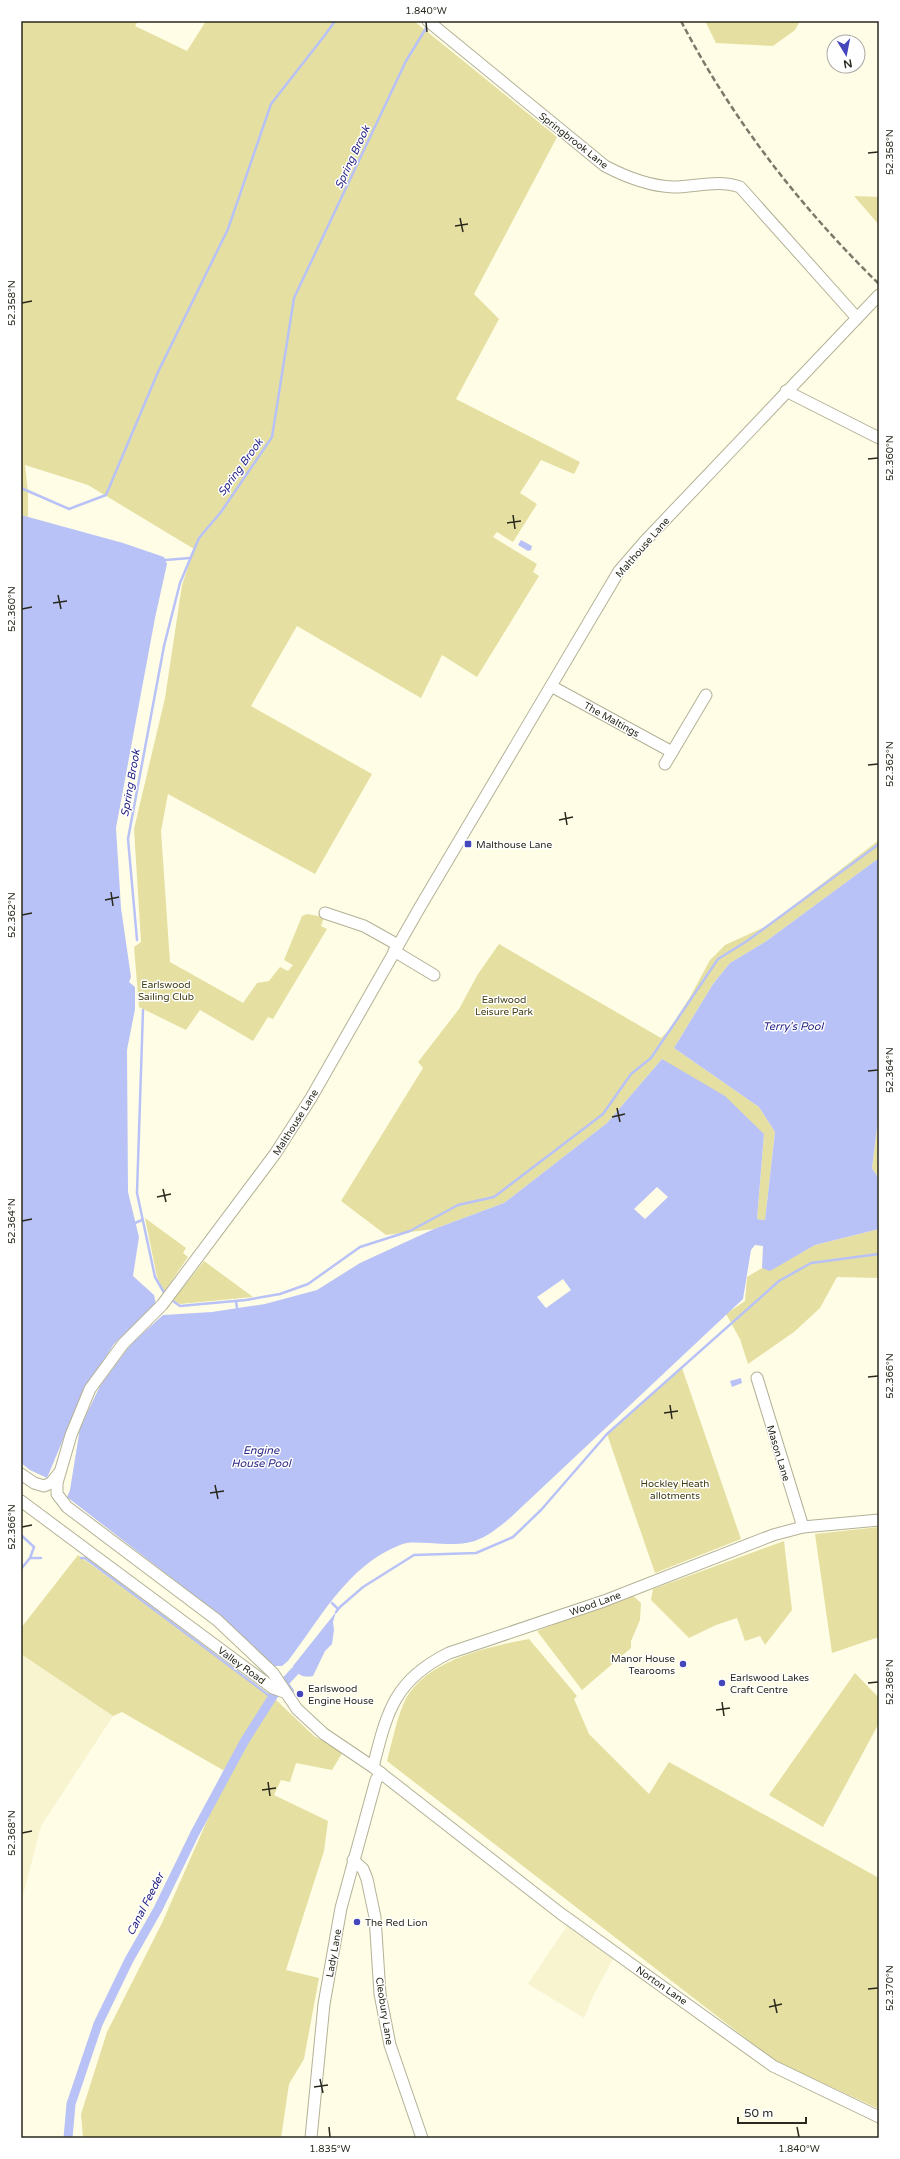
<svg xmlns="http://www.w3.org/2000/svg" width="900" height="2159" font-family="'Varela Round',sans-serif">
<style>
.built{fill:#f7f4cf}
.green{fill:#e5e0a1}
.water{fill:#b8c2f7;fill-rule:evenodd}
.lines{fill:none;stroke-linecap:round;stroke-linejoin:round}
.stream{stroke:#b8c2f7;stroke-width:2.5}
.canal{stroke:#b8c2f7;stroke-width:9}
.minor-casing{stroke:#b3b196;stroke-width:13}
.minor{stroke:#fff;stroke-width:11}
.rail{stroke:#7b7a6a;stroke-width:2.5;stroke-dasharray:6 3;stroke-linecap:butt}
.ticks{fill:none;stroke:#2a291e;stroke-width:1.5}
.poi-dot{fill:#4446bb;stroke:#fff;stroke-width:1.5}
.labels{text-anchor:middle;stroke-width:3;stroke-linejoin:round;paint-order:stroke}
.street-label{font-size:10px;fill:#2a291e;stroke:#fff}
.poi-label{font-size:10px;fill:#2a291e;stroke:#fff;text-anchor:start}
.park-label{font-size:10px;fill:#403c10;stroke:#fff}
.water-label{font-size:11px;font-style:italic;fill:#292586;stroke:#fff}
.neatline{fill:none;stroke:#2a291e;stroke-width:1.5}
.ticks-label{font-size:10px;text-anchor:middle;fill:#2a291e}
</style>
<rect width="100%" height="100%" fill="#fffde6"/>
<g class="built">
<polygon points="21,1654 113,1716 41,1826 21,1903"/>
<polygon points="567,1926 613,1959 593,1996 584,2018 528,1984"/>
</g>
<g class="green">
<polygon points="21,21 138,21 135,26 187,51 206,21 414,21 557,137 474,294 499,319 456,399 580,462 574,474 541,460 520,493 537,504 513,542 497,532 493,537 537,564 533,572 539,576 477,677 442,655 421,698 297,626 251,706 372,774 315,874 168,794 161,831 170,962 243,1003 257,983 269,981 280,967 288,971 293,965 284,960 302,916 307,914 324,917 321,926 327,929 273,1019 268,1017 253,1041 200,1010 186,1030 139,1007 134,947 141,942 134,829 165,698 182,585 194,549 88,485 25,465 28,492 28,517 21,515"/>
<polygon points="705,21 800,21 795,30 773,46 716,43"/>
<polygon points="854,196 879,197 879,225"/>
<polygon points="879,840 879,858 765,942 730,963 713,984 674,1048 759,1107 775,1132 765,1220 757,1219 764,1134 662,1059 607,1123 504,1203 434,1229 386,1235 341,1201 423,1068 418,1062 459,1009 478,974 499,944 661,1038 669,1030 690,997 710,960 725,945 767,926"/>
<polygon points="879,1112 879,1179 872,1168"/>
<polygon points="145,1218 186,1248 183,1253 188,1257 164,1292 157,1277"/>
<polygon points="879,1229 879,1278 837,1277 820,1308 794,1332 748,1364 740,1339 726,1314 745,1301 747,1277 762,1268 770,1270 815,1245"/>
<polygon points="204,1261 253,1297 180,1304 173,1300"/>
<polygon points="682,1368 741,1539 655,1573 607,1434"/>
<polygon points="879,1527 879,1637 832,1653 815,1534"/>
<polygon points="784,1541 792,1610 765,1645 760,1636 745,1641 737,1618 716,1625 689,1638 651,1600 653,1589"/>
<polygon points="78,1555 272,1696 314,1736 343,1752 332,1770 296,1763 290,1782 281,1780 274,1795 328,1821 324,1851 286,1970 319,1978 304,2059 289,2084 281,2138 83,2138 81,2114 107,2032 162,1923 228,1773 122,1712 113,1716 21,1654 21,1628"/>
<polygon points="631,1594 641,1603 640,1620 631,1641 631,1648 582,1690 537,1631"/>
<path d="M 529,1639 L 577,1696 L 574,1699 L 589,1734 L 649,1794 L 669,1762 L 879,1878 L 879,2109 L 775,2061 L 387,1761 C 392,1742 396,1722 403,1705 C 421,1661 487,1647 529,1639 Z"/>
<polygon points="855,1673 879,1698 879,1723 823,1827 769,1795"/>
</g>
<g class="water">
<polygon points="21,515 123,543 164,557 167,564 155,618 116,828 121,908 131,977 129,982 135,987 135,1009 127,1050 128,1192 139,1237 133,1276 154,1295 156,1304 114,1344 82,1394 47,1478 30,1470 21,1463"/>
<polygon points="521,540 532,546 531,550 528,551 518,545"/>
<path d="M 879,858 L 879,1112 L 872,1168 L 879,1179 L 879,1229 L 815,1245 L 770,1271 L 762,1268 L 763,1246 L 755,1245 L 751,1250 L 743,1299 L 510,1518 C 479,1544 470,1546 430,1543 C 420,1543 409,1541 400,1545 C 348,1565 320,1619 288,1661 L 282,1666 L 273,1666 L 226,1620 L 67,1497 L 70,1490 L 80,1428 L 100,1386 L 131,1344 L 163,1315 L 212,1312 L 265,1304 L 317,1290 L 360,1263 L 434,1229 L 504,1203 L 607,1123 L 662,1059 L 725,1096 L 764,1134 L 757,1219 L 765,1220 L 775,1132 L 759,1107 L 674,1048 L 713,984 L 730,963 L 765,942 ZM 657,1187 L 668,1197 L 645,1219 L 634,1209 ZM 563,1279 L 571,1290 L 546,1308 L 537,1297 Z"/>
<polygon points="741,1378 742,1383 732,1387 730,1381"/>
<path d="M 336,1612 L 333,1622 L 334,1630 L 332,1644 L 325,1651 L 313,1676 C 303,1678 297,1675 293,1666 Z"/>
</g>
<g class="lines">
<g class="stream">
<polyline points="21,488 69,509 106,495 158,372 228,229 271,104 325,35 335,21"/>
<polyline points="165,560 190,558"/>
<polyline points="137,940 128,839 164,646 180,583 199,538 221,512 272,437 294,298 406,61 428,25"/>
<polyline points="143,1010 137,1193 155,1277 166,1296"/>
<polyline points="135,1223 142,1220"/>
<polyline points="170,1299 180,1306 246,1300 280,1294 308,1284 360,1247 410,1231 458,1205 494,1197 603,1114 631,1074 651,1058 718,959 747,941 879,844"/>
<polyline points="236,1301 237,1308"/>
<polyline points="21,1535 34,1547 30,1558 21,1569"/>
<polyline points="30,1558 41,1558"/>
<polyline points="81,1558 85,1558 271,1697"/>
<polyline points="332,1603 338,1609"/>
<polyline points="336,1612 340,1607 363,1587 414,1555 476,1553 513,1537 541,1510 607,1434 779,1281 811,1263 879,1254"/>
<polyline points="286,1681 293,1691"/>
</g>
<g class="canal">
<polyline points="284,1683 295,1671"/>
<polyline points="68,2138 71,2104 98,2024 129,1960 158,1909 195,1833 244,1742 275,1693"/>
</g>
<g class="minor-casing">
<g id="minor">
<path d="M 428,21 L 605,166 C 626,177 648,186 673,187 C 696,187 718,179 740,187 L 857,318"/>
<polyline points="879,295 645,541 619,571 420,907 311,1098 275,1154 162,1305 123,1344 90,1389 71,1435 57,1483 57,1494 67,1507 217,1620 273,1673 297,1709 324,1734 373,1767 560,1913 773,2066 879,2117"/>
<polyline points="786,391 879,438"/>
<polyline points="551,686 672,752"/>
<polyline points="665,764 706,695"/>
<polyline points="325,913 364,926 398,945"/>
<polyline points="394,951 434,975"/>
<polyline points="757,1378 803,1527"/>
<polyline points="21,1474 34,1483 44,1486 51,1483 59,1473"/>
<polyline points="21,1501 220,1649 273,1688 284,1692"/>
<path d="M 373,1767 C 387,1712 394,1680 449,1653 L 604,1601 L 773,1535 L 803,1527 L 879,1520"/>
<polyline points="353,1860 363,1869 367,1879 375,1917 380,1994 390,2045 422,2138"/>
<polyline points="311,2138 324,2004 341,1908 376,1780 381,1773"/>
</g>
</g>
<use href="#minor" class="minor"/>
<path class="rail" d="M 681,21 C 732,119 800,207 879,284"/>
</g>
<path class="ticks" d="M 426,22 L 427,32M 868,153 L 878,152M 460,218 L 463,232M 455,226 L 468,224M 22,303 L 32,301M 868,459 L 878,458M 513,515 L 515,529M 507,523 L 521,521M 58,595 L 61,609M 53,603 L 67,601M 22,609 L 32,607M 868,765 L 878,764M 565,812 L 567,825M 559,820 L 573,817M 111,892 L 113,906M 105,900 L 119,897M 22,915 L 32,913M 868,1071 L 878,1070M 617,1108 L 620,1122M 612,1117 L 625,1114M 163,1189 L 166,1202M 157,1197 L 171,1194M 22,1221 L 32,1219M 868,1377 L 878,1376M 670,1405 L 672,1419M 664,1413 L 678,1411M 215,1485 L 218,1499M 210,1493 L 224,1491M 22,1527 L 32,1525M 868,1683 L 878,1682M 722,1702 L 724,1716M 716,1710 L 730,1708M 268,1782 L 270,1796M 262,1790 L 276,1788M 22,1833 L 32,1831M 868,1989 L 878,1988M 774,1999 L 777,2013M 769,2007 L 782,2004M 320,2079 L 323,2093M 314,2087 L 328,2085M 329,2127 L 330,2137M 797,2127 L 799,2137"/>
<g class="poi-dot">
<rect x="464" y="840" width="8" height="8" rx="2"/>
<circle cx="683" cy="1664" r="4"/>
<circle cx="722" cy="1683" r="4"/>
<circle cx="300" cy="1694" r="4"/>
<circle cx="357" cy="1922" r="4"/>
</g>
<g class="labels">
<g class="street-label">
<text transform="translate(574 140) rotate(38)" y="4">Springbrook Lane</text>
<text transform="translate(642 547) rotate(-49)" y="4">Malthouse Lane</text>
<text transform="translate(612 719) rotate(29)" y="4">The Maltings</text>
<text transform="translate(295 1122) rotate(-58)" y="4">Malthouse Lane</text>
<text transform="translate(779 1453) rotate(73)" y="4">Mason Lane</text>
<text transform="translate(595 1603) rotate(-20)" y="4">Wood Lane</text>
<text transform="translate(242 1665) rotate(36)" y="4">Valley Road</text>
<text transform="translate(333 1953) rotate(-80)" y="4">Lady Lane</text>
<text transform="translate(662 1985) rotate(35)" y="4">Norton Lane</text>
<text transform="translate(385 2011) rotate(81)" y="4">Cleobury Lane</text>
</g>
<g class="poi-label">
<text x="476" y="848">Malthouse Lane</text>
<text x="675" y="1662" text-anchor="end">Manor House<tspan x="675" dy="12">Tearooms</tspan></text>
<text x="730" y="1681">Earlswood Lakes<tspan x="730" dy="12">Craft Centre</tspan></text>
<text x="308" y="1692">Earlswood<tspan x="308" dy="12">Engine House</tspan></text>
<text x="365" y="1926">The Red Lion</text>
</g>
<g class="park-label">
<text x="166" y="988">Earlswood<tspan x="166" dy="12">Sailing Club</tspan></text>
<text x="504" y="1003">Earlwood<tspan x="504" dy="12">Leisure Park</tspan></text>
<text x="675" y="1487">Hockley Heath<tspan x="675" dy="12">allotments</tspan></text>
</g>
<g class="water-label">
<text transform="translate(352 157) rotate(-65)" y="4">Spring Brook</text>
<text transform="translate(240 467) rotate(-54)" y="4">Spring Brook</text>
<text transform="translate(130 783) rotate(-80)" y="4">Spring Brook</text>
<text x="793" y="1030">Terry's Pool</text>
<text x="261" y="1454">Engine<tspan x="261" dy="13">House Pool</tspan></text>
<text transform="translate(145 1904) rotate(-63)" y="4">Canal Feeder</text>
</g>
</g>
<rect width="900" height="2159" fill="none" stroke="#ffffff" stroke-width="44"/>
<g transform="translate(846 54) rotate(170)"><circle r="19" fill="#ffffff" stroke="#aaa9a5"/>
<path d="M0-3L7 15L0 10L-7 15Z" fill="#4446bb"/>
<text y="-6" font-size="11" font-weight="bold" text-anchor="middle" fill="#2a291e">N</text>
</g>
<path d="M738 2117v6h68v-6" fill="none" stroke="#2a291e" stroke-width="2"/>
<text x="744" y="2117" font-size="12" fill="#2a291e" stroke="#ffffff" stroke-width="3" paint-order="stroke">50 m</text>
<rect x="22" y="22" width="856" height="2115" class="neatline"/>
<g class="ticks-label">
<text x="426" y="14">1.840°W</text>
<text transform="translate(889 152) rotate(-90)" y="4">52.358°N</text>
<text transform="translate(11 303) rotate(-90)" y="4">52.358°N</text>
<text transform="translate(889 458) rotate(-90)" y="4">52.360°N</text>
<text transform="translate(11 609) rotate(-90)" y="4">52.360°N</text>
<text transform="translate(889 764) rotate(-90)" y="4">52.362°N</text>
<text transform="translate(11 915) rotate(-90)" y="4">52.362°N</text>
<text transform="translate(889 1070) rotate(-90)" y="4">52.364°N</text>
<text transform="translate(11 1221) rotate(-90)" y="4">52.364°N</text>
<text transform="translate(889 1376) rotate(-90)" y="4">52.366°N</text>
<text transform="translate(11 1527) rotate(-90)" y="4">52.366°N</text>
<text transform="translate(889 1682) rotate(-90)" y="4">52.368°N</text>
<text transform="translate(11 1833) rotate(-90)" y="4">52.368°N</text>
<text transform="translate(889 1988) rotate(-90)" y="4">52.370°N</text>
<text x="330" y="2152">1.835°W</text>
<text x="799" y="2152">1.840°W</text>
</g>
</svg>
